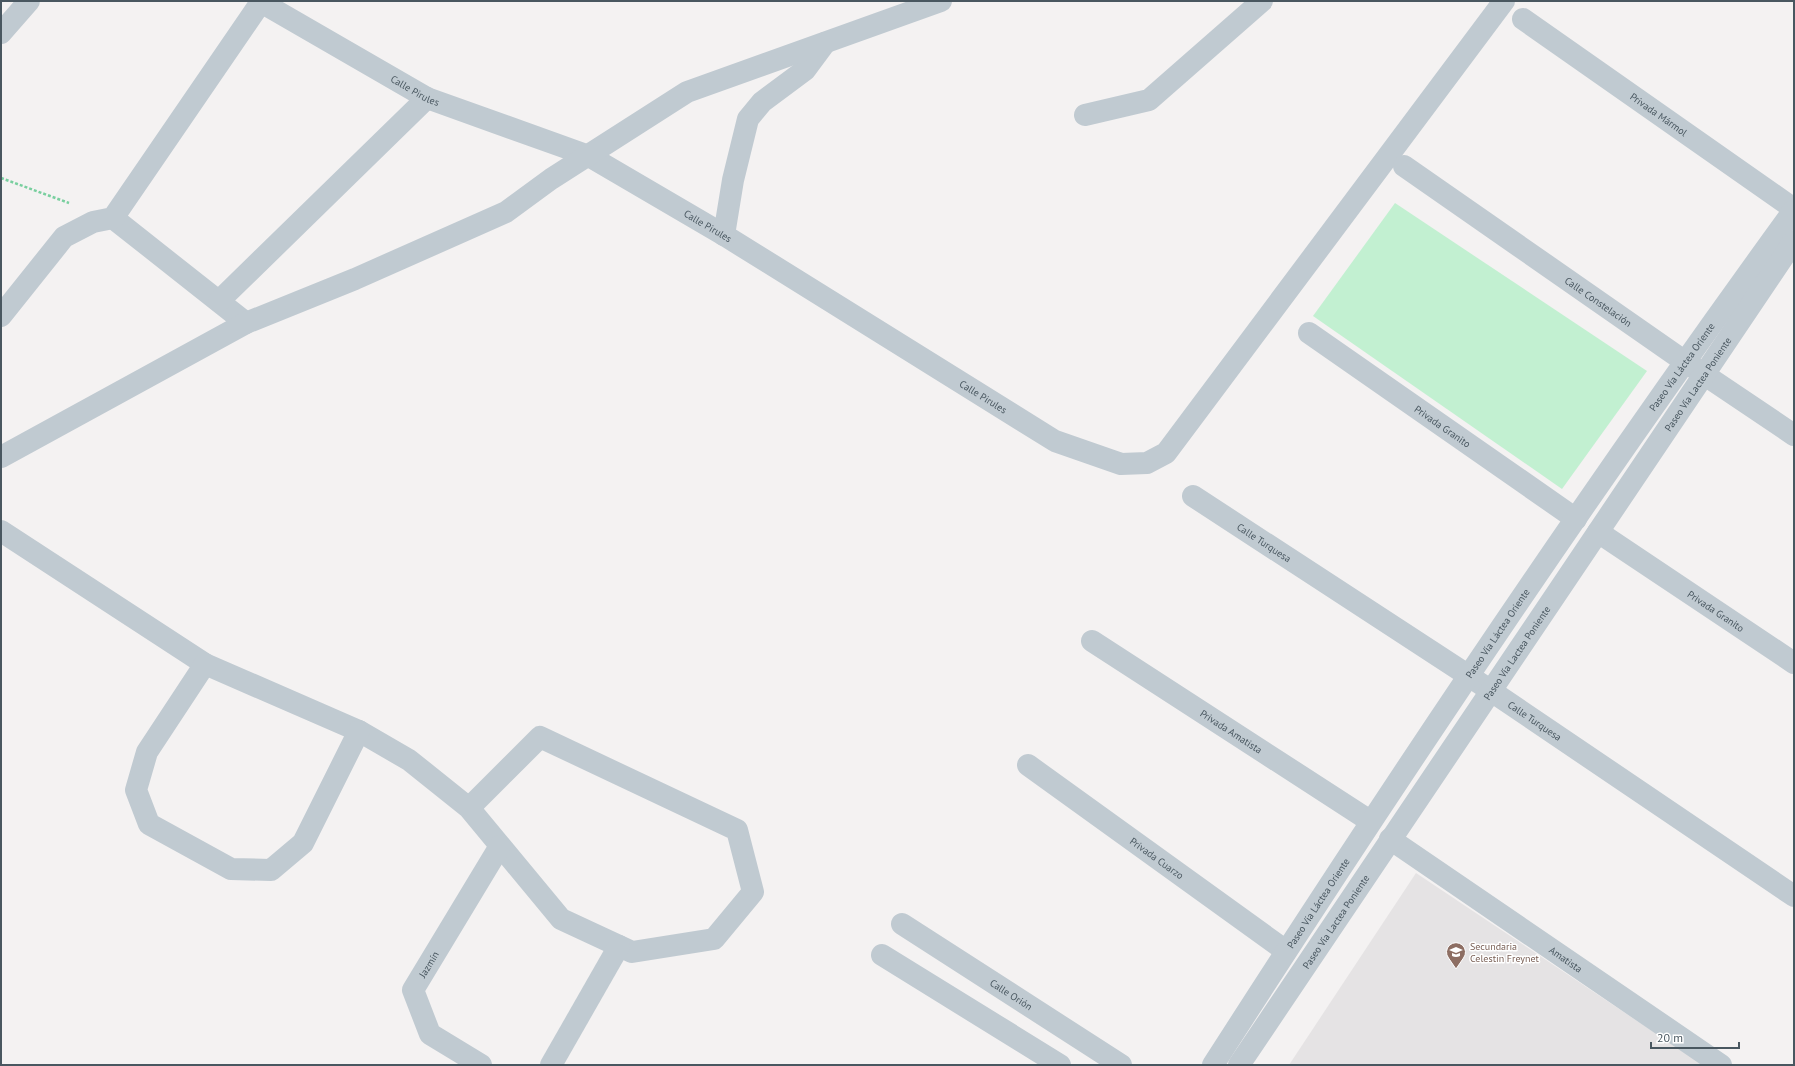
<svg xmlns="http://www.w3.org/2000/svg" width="1795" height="1066" font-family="'PT Sans',sans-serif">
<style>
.education{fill:#e5e3e4}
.green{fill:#c2f0d1}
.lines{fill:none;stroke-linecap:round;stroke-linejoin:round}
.path{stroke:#79cf9f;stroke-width:2.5;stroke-dasharray:3 2;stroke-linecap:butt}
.minor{stroke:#c0cad1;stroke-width:22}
.tertiary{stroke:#c0cad1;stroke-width:22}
.labels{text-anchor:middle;stroke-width:3;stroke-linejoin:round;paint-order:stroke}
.street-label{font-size:10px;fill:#495760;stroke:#fff}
.education-label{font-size:10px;fill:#785e54;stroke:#fff;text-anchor:start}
</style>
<rect width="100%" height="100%" fill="#f4f2f2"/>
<polygon class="education" points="1416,873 1703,1065 1289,1065"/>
<polygon class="green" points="1395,203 1647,371 1562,489 1313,316"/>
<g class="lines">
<polyline class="path" points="1,178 69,203"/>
<g class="minor">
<path id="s1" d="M 259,1 L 427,98 L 589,156 L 724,235 L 1055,441 L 1121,464 L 1147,463 L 1166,453 L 1504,1"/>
<path id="s2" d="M 1523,19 L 1794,209"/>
<polyline points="1,33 29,1"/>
<polyline points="1085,115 1149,100 1262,1"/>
<path id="s3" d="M 1404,166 L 1684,361 L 1794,435"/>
<polyline points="113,218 246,323"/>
<polyline points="724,235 733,180 748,119 762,102 805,70 825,43"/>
<polyline points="219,301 427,98"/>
<polyline points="1,316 64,237 93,222 113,218 261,2"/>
<path id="s4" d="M 1309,333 L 1576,519"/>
<polyline points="1,457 246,323 355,279 506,212 551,179 687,92 941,1"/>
<path id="s5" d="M 1193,496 L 1469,676 L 1794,896"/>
<polyline points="1,531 205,664 359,731 409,760 469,808 561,919 632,952 714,939 753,892 737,830 540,737 469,808"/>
<path id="s6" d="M 1598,532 L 1794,663"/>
<path id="s7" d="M 1092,641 L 1370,821"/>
<polyline points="205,664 147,752 136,790 149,824 231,869 271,870 303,843 359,731"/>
<path id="s8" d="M 1028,765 L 1286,951"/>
<path id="s9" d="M 1390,839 L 1721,1065"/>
<path id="s10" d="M 902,924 L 1121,1065"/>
<polyline points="882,955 1060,1065"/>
<path id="s11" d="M 481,1065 L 430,1034 L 413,990 L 500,846"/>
<polyline points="551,1065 619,946"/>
</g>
<g class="tertiary">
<path id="s12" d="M 1213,1065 C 1399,775 1591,489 1794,210"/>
<path id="s13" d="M 1239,1065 L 1794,241"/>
</g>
</g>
<defs>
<g id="school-pin" transform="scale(1)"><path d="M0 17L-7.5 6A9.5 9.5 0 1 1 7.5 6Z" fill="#8d6e63" stroke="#fff"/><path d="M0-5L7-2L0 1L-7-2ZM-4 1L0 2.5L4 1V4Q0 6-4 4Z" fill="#fff"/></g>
</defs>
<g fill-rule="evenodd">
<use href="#school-pin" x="1456" y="952"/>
</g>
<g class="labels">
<g class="street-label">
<text dy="4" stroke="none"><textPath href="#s1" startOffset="180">Calle Pirules</textPath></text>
<text dy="4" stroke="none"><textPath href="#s2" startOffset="166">Privada Mármol</textPath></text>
<text dy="4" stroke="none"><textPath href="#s1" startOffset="504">Calle Pirules</textPath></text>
<text dy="4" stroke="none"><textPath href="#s3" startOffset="237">Calle Constelación</textPath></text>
<text dy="4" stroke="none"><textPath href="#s12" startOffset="841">Paseo Vía Láctea Oriente</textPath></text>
<text dy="4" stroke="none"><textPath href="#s13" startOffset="821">Paseo Vía Lactea Poniente</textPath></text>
<text dy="4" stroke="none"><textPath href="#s1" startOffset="828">Calle Pirules</textPath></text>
<text dy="4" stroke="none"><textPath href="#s4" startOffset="163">Privada Granito</textPath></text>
<text dy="4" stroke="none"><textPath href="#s5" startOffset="85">Calle Turquesa</textPath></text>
<text dy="4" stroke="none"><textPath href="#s6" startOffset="142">Privada Granito</textPath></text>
<text dy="4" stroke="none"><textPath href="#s12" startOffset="517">Paseo Vía Láctea Oriente</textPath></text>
<text dy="4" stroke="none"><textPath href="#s13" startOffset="497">Paseo Vía Lactea Poniente</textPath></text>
<text dy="4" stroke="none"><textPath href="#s5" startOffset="409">Calle Turquesa</textPath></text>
<text dy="4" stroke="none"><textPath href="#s7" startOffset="166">Privada Amatista</textPath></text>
<text dy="4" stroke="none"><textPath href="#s8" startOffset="159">Privada Cuarzo</textPath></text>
<text dy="4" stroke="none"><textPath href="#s12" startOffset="193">Paseo Vía Láctea Oriente</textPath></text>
<text dy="4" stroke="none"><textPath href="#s13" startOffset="173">Paseo Vía Lactea Poniente</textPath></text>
<text dy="4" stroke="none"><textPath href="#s9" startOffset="213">Amatista</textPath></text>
<text dy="4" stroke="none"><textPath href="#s11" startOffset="137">Jazmín</textPath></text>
<text dy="4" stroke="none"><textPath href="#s10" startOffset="130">Calle Orión</textPath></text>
</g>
<g class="education-label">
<text x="1470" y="950">Secundaria<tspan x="1470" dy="12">Celestin Freynet</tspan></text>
</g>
</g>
<rect width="1795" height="1066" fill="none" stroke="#495760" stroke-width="4"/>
<path d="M1651 1042v6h88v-6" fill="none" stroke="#495760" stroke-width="2"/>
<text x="1657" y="1042" font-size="12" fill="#495760" stroke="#ffffff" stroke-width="3" paint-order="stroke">20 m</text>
</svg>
